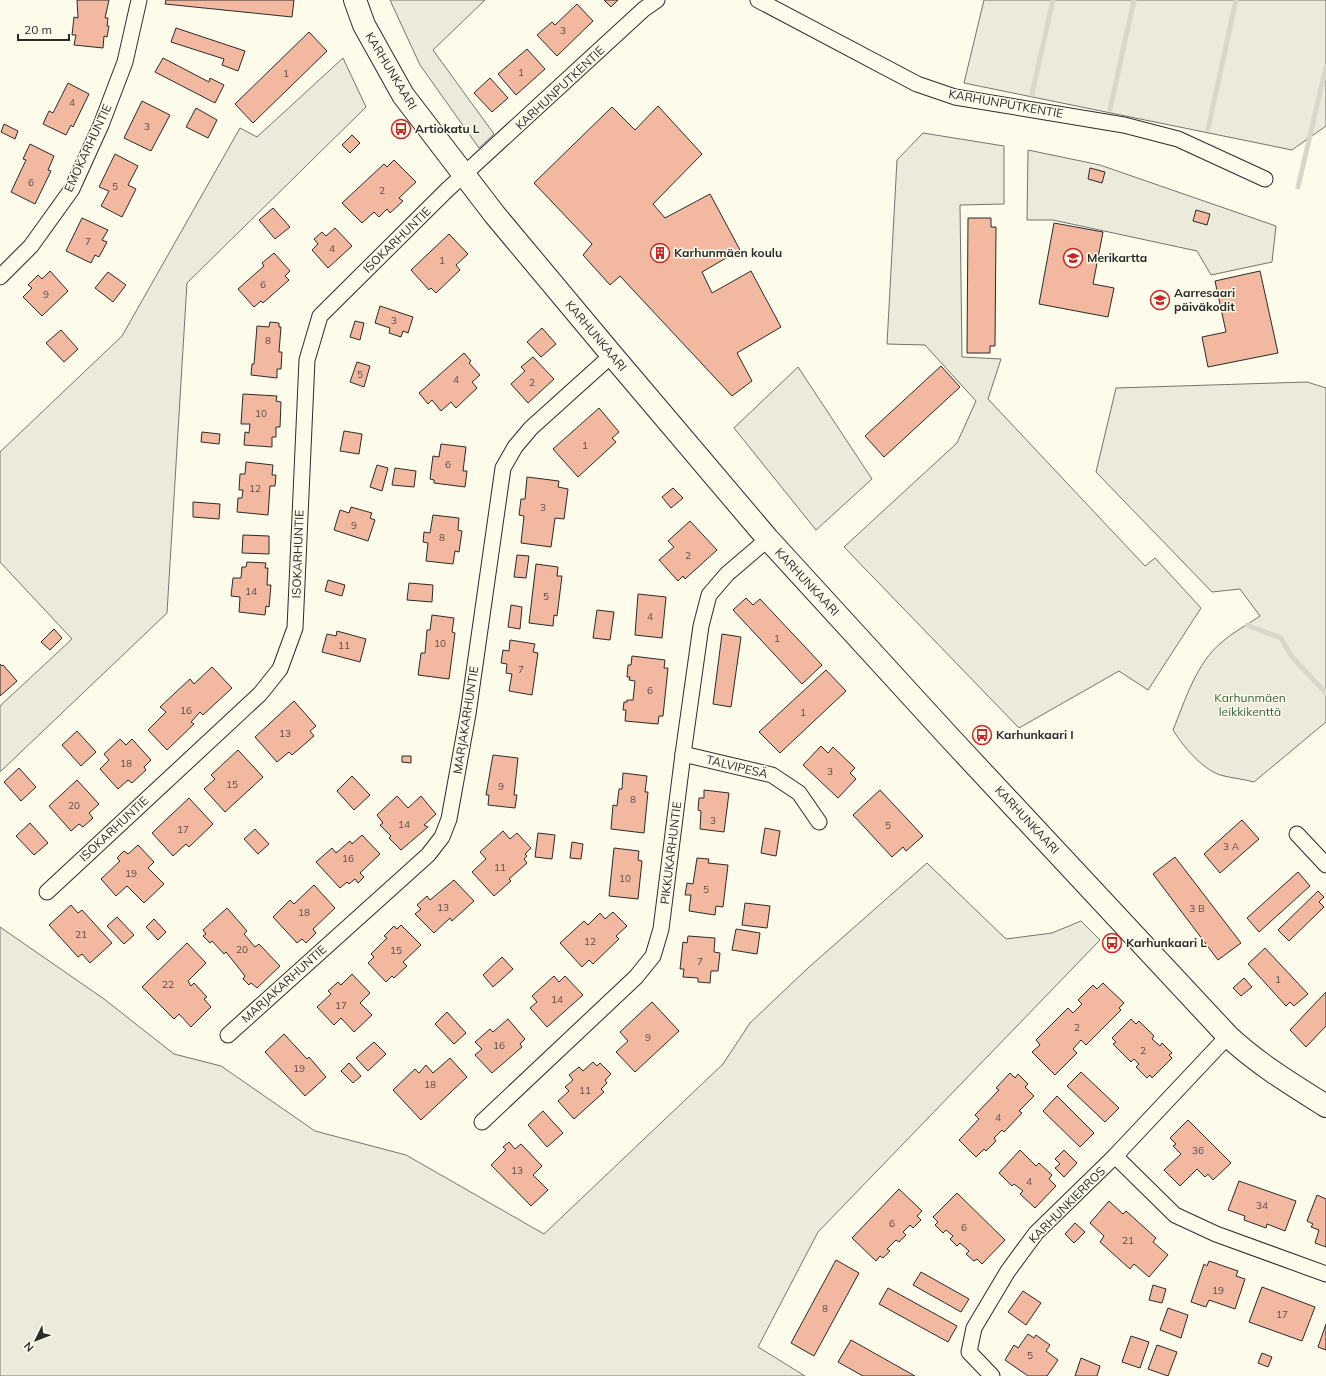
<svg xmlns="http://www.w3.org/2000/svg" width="1326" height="1376" font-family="Mulish,sans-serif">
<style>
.green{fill:#ecebdb;stroke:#74746e}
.parking{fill:#eceadb;stroke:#74746e}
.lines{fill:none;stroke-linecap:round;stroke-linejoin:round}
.stream{stroke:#d8d7c9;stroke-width:5}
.building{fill:#f2b8a0;stroke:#2b2b2b}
.street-casing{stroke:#2b2b2b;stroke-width:17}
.secondary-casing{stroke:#2b2b2b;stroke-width:24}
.street{stroke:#fdfbea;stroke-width:15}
.secondary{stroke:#fdfbea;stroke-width:22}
.labels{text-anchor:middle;stroke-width:3;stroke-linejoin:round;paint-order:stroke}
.number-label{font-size:10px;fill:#5d4e48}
.street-label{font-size:12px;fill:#2b2b2b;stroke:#fdfbea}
.poi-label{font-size:12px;font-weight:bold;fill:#2b2b2b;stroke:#fdfbea;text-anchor:start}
.park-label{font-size:12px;fill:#34623c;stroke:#fdfbea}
</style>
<rect width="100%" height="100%" fill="#fdfbea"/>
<g class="green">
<polygon points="390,0 485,0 433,50 494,134 479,148 420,65"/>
<polygon points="984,0 1326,0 1326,126 1292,150 964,83"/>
<polygon points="343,58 366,107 187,283 167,613 0,772 0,706 72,639 0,562 0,452 122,336 240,128 257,137"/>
<polygon points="923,133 1004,146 1004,204 960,205 962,357 1001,359 988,399 1145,566 1155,558 1201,608 1148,690 1119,671 1019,728 844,547 957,443 976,401 925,345 887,344 897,160"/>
<path d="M 1307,382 L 1326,388 L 1326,722 L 1254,782 C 1243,779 1231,778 1220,775 C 1201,768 1183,746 1173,730 C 1185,701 1196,663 1222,642 C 1233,632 1247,625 1260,616 L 1240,589 L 1212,592 L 1096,472 L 1116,388 Z"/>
<polygon points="927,863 1006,939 1052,933 1081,921 1100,940 818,1232 758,1347 805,1376 0,1376 0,927 104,999 174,1054 221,1066 315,1131 406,1155 544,1234 723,1064 750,1023 808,968"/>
</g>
<g class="parking">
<polygon points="1028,150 1100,165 1276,226 1272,262 1211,275 1197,251 1053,220 1027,220"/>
<polygon points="798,367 872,479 816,530 734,428"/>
</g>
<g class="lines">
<g class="stream">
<polyline points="1032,94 1053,0"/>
<polyline points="1110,109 1134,0"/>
<polyline points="1208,129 1236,0"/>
<polyline points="1298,187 1326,67"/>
<polyline points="1247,625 1281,638 1292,657 1326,693"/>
</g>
</g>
<g class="building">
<polygon points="77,0 109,0 105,18 108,18 107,26 109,26 107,37 104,36 103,48 74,45 76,35 72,35 74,17 78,18"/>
<polygon points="166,0 294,0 292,17 165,4"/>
<polygon points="604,0 618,0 611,7"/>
<polygon points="577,4 593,21 557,56 537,35 552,22 555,25"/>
<polygon points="176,28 245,51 238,71 222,65 224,59 171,42"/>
<polygon points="309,32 327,51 253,123 235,104"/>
<polygon points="527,49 545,69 516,95 498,74"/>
<polygon points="163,58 209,82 210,78 224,85 215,103 155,72"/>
<polygon points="490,78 508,98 492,112 474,93"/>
<polygon points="68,83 89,94 73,127 71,125 66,135 43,124 49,111 53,113"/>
<polygon points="142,101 170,115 151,151 124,138"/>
<polygon points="658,106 702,154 653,204 665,218 710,194 740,250 702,272 712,293 751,271 781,327 737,353 752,381 732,396 620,276 610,285 583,255 592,244 534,183 612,107 635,130"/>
<polygon points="196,108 217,120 208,138 186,127"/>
<polygon points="4,124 18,131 15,139 1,132"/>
<polygon points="352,135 360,143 350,153 342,145"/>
<polygon points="30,144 54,156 48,170 51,171 35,204 11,192 26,160 23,159"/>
<polygon points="115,154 138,166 128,185 136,189 122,217 101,206 109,191 99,187"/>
<polygon points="394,160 416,182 399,198 403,201 390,213 387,209 379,217 374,212 362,223 342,203 384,164 387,167"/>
<polygon points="1090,168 1105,172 1102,183 1088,179"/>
<polygon points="273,208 290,227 275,239 259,220"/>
<polygon points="1196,210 1210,214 1207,225 1193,221"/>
<polygon points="82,218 108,230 102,240 107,242 99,257 95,255 91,263 66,251"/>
<polygon points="968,218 991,218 991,227 996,227 995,346 990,346 990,353 967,353"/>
<polygon points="1054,223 1103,232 1093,284 1114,288 1108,317 1039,304"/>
<polygon points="335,228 352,246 328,268 312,250 318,244 314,239 322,232 326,236"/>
<polygon points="449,234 468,254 456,265 460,270 436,293 431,288 429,290 411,270"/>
<polygon points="274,253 290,271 285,276 289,280 263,303 261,301 254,307 238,289 264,266 262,263"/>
<polygon points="50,271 68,291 42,316 23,297 32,288 28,285 38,275 42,279"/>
<polygon points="1260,271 1278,353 1208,367 1202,337 1226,332 1215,281"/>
<polygon points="108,272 126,285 113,302 95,288"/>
<polygon points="380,306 413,317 408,333 403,331 401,337 389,333 390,328 375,323"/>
<polygon points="355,321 364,323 360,340 350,337"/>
<polygon points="270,322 279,323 279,327 281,327 279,352 282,352 281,369 277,369 277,378 251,375 252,364 254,364 257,326 269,327"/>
<polygon points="542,328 556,344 541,357 527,342"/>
<polygon points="61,330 78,349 64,362 46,343"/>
<polygon points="464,353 471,361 469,363 480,375 472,382 477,388 456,408 451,402 441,411 432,400 428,404 419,393"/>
<polygon points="533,357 554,379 528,403 511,384 525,371 521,367"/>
<polygon points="357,362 370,366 364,387 350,382"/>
<polygon points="941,366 960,387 884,457 865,436"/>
<polygon points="243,394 277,396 276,401 281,402 280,427 276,427 276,437 272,437 272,447 244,445 245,432 249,433 250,424 241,424"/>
<polygon points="599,408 619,432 612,438 616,442 578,477 553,449"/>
<polygon points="344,431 362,434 359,454 340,451"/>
<polygon points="202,432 220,434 219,444 201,442"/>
<polygon points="441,444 466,447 463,471 467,471 465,487 434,483 434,480 430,479 433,456 439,457"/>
<polygon points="246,462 273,465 272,475 276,475 275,486 270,486 268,515 237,512 238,498 242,498 243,490 239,490 240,474 245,474"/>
<polygon points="377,465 388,468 382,491 370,487"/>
<polygon points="395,468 416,471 414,487 392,485"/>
<polygon points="527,477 559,481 558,487 568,489 564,519 555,518 551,547 521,543 524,516 519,515 521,499 525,499"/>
<polygon points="673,488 683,498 671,508 662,497"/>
<polygon points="193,502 220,504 219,519 193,517"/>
<polygon points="351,507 372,513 370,518 375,520 368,541 334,530 340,510 349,513"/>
<polygon points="433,515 459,518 458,530 462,531 459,552 455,551 453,564 426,561 428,543 423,542 424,532 430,533"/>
<polygon points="690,521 717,550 685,579 683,576 678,581 659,560 674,547 668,541"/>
<polygon points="243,535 269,536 269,554 242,553"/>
<polygon points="517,555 529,556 526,578 514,577"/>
<polygon points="247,562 266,563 265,568 268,568 267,585 271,585 269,607 266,606 265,615 239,612 240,597 231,596 233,578 241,578 242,567 246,567"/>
<polygon points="536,564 558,567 557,576 562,576 557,616 554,615 553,626 529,623"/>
<polygon points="328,580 345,585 342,596 325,591"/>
<polygon points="409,583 433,585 432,602 407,600"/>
<polygon points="638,594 666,597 662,638 635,635"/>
<polygon points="746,598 753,605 760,599 822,665 802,684 733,610"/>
<polygon points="511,605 522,607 520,629 508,627"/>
<polygon points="597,610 614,612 610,640 593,638"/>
<polygon points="432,615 454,618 452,632 455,633 449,679 418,675 421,653 425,653 427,630 430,630"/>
<polygon points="54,629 62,638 50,650 41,642"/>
<polygon points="337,631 366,639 360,662 322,652 327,634 336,636"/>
<polygon points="722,634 741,637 731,707 713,704"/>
<polygon points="510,640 535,644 533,652 538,653 532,695 509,691 512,674 506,673 507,664 501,663 503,650 509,651"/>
<polygon points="632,656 665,660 664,668 668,668 663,716 659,716 658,724 625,721 626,710 623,710 624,702 627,702 627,700 633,700 635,681 629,680 630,677 627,677 628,665 631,665"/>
<polygon points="0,664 2,666 3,665 17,681 0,696"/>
<polygon points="212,667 232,688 203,715 200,712 191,722 194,724 167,750 148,730 166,712 160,707 190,679 194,684"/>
<polygon points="826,670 846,691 780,753 759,732"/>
<polygon points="294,701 316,726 310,731 314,736 292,755 289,752 277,762 255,737"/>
<polygon points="77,731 96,752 81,766 62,745"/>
<polygon points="120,739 126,745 132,739 151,760 144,767 146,770 132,783 128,780 118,789 100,769 109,760 104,754"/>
<polygon points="821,746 828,753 833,747 855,768 850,773 856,779 838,798 803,765"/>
<polygon points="238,750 263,777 225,812 204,789 215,779 211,775"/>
<polygon points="493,755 518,758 514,795 517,795 515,808 488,805 489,795 486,795"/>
<polygon points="402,756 411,756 411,763 402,762"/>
<polygon points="19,768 36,787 21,801 4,782"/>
<polygon points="623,773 647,776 645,792 648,792 644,833 611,829 613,805 617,806 619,789 622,789"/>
<polygon points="352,776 370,795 354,810 337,791"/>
<polygon points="77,780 99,804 89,813 93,818 83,827 79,824 71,831 49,806"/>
<polygon points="704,790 729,793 724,832 700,829 701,811 698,810 699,798 704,798"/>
<polygon points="880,790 923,836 906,851 903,847 892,857 853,815"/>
<polygon points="397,796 408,808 421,796 436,814 424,825 428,827 401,850 389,838 391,836 380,825 383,823 377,815"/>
<polygon points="189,798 213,824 189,847 186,844 173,856 152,833"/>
<polygon points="1242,820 1259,839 1220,873 1204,854"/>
<polygon points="30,823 48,843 34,855 16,836"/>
<polygon points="765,828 780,831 776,856 761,853"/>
<polygon points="255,829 269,844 258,854 244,839"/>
<polygon points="503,831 510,839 517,833 531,848 525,854 527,856 524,859 527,863 509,879 511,881 494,896 472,872 486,859 480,852"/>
<polygon points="538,833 555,835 552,859 535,857"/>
<polygon points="362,835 380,854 360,873 364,877 358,883 355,879 349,884 347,882 340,888 316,862 332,848 336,853 350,841 352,844"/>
<polygon points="572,842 583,844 581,859 570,858"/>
<polygon points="138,845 154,862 148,868 164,884 144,903 127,886 116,896 101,879 120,861 117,858 124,851 128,854"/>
<polygon points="614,848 639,851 638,860 642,861 638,899 609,896"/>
<polygon points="1175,857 1241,943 1218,960 1153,874"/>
<polygon points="697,858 709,859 708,863 728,865 723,907 716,906 715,915 689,911 691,895 685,895 687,883 693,884"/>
<polygon points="1298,872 1310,886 1259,932 1247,918"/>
<polygon points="454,880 474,901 452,921 450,918 434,933 415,914 421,909 417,905 427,896 430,900"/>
<polygon points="314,885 335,908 313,929 316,933 306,943 302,939 297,943 273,917 290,900 294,904"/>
<polygon points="1318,891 1324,897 1319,902 1324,907 1289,941 1278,930"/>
<polygon points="745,903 770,906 767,928 742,925"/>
<polygon points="71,905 78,913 82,910 112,943 90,963 82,954 78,957 49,925"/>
<polygon points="227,908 247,931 244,934 255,947 259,944 280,966 257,988 251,983 249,985 243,979 245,976 226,952 224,954 212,941 210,943 203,936 206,934 203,930"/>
<polygon points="613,912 627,926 616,936 619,939 593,964 589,960 582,967 560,943 584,921 588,925 600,913 605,919"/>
<polygon points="117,917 134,935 124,944 107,926"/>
<polygon points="154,919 166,932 158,940 146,927"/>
<polygon points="401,925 421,945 403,962 407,966 394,978 392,976 386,982 368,963 374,957 371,954 387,938 384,936 394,926 397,929"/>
<polygon points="736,929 760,933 757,954 732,950"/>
<polygon points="688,936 715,938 714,952 720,953 718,971 711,971 710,983 698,982 698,978 683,977 684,969 680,969 683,942 687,943"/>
<polygon points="187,943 206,963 188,981 191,986 194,983 207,997 204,999 211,1007 191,1027 179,1014 174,1019 142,987"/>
<polygon points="1265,948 1308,994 1294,1006 1290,1002 1286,1006 1248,964"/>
<polygon points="502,957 513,969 493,987 483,975"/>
<polygon points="352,974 370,993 360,1003 372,1015 354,1032 341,1018 334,1025 317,1007 331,994 328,991 338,982 341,985"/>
<polygon points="554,976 559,982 565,976 583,995 547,1027 530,1008 537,1002 532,996"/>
<polygon points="1244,978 1252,987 1241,996 1233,988"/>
<polygon points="1103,983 1124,1003 1119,1008 1121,1010 1086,1045 1081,1040 1073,1049 1077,1053 1055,1075 1032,1052 1040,1045 1036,1040 1068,1008 1073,1013 1082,1004 1078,1000 1093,985 1097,989"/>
<polygon points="1326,992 1326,1026 1306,1047 1290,1030"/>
<polygon points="652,1002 679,1031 635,1072 616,1052 628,1041 620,1032"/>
<polygon points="447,1012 466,1033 454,1044 435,1024"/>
<polygon points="508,1019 525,1039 520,1044 522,1047 492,1073 475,1055 482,1049 475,1042 490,1029 493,1032"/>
<polygon points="1131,1019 1136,1024 1139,1021 1154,1036 1152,1039 1160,1046 1162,1043 1172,1053 1169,1055 1172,1058 1152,1078 1150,1075 1147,1078 1136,1067 1139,1064 1134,1059 1131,1062 1113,1044 1116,1042 1112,1038"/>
<polygon points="284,1034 307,1059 309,1057 326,1077 305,1096 265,1052"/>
<polygon points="374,1042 386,1054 368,1071 356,1058"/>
<polygon points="450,1058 467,1077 421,1120 393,1090 415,1069 419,1073 426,1065 433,1073"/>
<polygon points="593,1062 597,1066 600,1063 611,1074 605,1080 607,1083 601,1089 604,1092 574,1119 558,1101 569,1091 565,1087 573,1080 569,1075 579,1067 583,1071"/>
<polygon points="349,1063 361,1076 353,1083 341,1071"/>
<polygon points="1081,1072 1119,1108 1105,1122 1067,1086"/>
<polygon points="1010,1073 1015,1078 1018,1074 1028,1084 1025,1087 1034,1096 1019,1111 1022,1113 1004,1132 1002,1130 994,1138 996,1141 986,1151 984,1149 976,1157 959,1140 979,1119 975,1115 999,1090 996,1088"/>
<polygon points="1057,1096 1094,1133 1080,1147 1043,1111"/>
<polygon points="543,1111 563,1133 547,1147 528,1125"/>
<polygon points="1188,1120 1231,1163 1213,1180 1208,1174 1205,1177 1197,1169 1180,1186 1164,1170 1181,1154 1173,1146 1176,1144 1170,1138"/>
<polygon points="509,1142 515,1149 521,1144 542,1166 533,1175 548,1190 531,1206 491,1165 506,1150 503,1147"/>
<polygon points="1020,1150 1036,1166 1039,1163 1052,1175 1049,1179 1056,1186 1035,1208 1020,1194 1023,1191 1014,1184 1012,1186 999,1173"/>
<polygon points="1064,1150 1077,1163 1064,1177 1055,1168 1060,1164 1055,1159"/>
<polygon points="1239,1181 1296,1201 1285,1231 1267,1224 1266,1228 1244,1220 1245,1216 1228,1210"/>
<polygon points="899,1189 922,1211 917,1216 921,1220 913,1228 910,1225 903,1232 906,1235 899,1242 896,1240 887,1249 890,1251 883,1258 880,1256 876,1261 852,1238"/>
<polygon points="957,1193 1005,1240 982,1264 977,1259 974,1261 966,1254 969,1251 960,1243 957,1246 950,1239 953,1236 946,1230 943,1233 935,1225 938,1222 933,1217"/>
<polygon points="1317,1195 1326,1199 1326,1247 1315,1243 1319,1230 1311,1227 1313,1224 1307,1221"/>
<polygon points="1109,1201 1123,1214 1126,1211 1156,1238 1153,1242 1168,1255 1149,1277 1134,1264 1130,1269 1100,1242 1104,1236 1090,1223"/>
<polygon points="1075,1223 1085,1232 1074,1243 1065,1234"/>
<polygon points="836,1260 859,1273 814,1356 791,1343"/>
<polygon points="1209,1261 1238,1271 1236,1276 1245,1279 1235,1309 1209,1300 1206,1307 1191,1302 1204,1264 1207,1266"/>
<polygon points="921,1272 969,1299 961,1312 913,1285"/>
<polygon points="1153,1285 1166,1289 1162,1303 1149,1300"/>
<polygon points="1262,1287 1315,1307 1302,1341 1249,1322"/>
<polygon points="888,1288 957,1326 948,1342 879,1304"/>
<polygon points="1023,1291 1041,1303 1026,1325 1008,1312"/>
<polygon points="1168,1308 1188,1315 1181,1338 1160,1330"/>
<polygon points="1326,1324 1326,1350 1318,1347"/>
<polygon points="1028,1334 1034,1338 1036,1335 1050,1345 1046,1351 1058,1360 1047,1376 1028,1376 1005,1360 1014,1345 1018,1348"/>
<polygon points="1131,1336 1149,1342 1140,1368 1122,1362"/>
<polygon points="851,1340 915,1376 863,1376 838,1362"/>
<polygon points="1157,1345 1177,1352 1168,1376 1148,1369"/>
<polygon points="1262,1353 1272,1357 1268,1367 1258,1363"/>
<polygon points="1081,1358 1100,1366 1097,1376 1075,1376"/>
</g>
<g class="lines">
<g class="street-casing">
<g id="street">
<polyline points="758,0 917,84 955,97 1124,125 1178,139 1265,179"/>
<polyline points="0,277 31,246 72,189 101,125 125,62 139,0"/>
<polyline points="683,754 772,775 799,793 819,822"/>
<polyline points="1297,834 1326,865"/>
<polyline points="47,892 260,694 280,669 295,628 307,360 320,316 447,190 644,9 657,0"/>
<polyline points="228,1035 428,855 442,837 449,819 468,714 503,468 515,447 531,428 612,355"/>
<polyline points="482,1122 636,977 653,956 661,929 683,754 701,626 709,595 727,574 768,539"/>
<polyline points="1115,1156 1175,1215 1216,1234 1326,1274"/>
<polyline points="992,1376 969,1352 974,1328 1008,1271 1036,1233 1115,1156 1228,1036"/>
</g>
</g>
<g class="secondary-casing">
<path id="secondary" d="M 355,0 L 364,25 L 403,95 L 495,215 L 612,355 L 768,539 L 951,739 L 1228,1036 C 1258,1064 1291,1084 1326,1106"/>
</g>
<use href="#street" class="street"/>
<use href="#secondary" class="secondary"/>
</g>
<defs>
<g id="bus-ring" transform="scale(1)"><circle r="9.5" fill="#fdfbea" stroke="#c62828" stroke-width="1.5"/><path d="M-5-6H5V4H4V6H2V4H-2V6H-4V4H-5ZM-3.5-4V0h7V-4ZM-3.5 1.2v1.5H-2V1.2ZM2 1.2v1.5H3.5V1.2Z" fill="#c62828"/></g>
<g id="building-ring" transform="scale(1)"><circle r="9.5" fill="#fdfbea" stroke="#c62828" stroke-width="1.5"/><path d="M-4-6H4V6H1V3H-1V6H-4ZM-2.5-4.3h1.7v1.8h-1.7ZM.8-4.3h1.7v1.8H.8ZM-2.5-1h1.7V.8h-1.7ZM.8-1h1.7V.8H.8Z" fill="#c62828"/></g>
<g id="school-ring" transform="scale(1)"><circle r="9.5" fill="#fdfbea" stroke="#c62828" stroke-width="1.5"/><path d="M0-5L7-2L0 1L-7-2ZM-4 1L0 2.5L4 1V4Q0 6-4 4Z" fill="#c62828"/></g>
</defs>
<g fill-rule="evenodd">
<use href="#bus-ring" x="401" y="129"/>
<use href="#building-ring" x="660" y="253"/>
<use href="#school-ring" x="1073" y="258"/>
<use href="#school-ring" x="1160" y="300"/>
<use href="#bus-ring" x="982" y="735"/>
<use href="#bus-ring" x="1112" y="943"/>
</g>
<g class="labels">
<g class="number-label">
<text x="563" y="34">3</text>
<text x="521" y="76">1</text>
<text x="286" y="77">1</text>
<text x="72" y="106">4</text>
<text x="147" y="130">3</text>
<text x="31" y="186">6</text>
<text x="115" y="190">5</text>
<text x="382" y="194">2</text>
<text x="88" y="245">7</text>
<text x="332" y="252">4</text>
<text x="442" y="264">1</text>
<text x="263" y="288">6</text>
<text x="46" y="298">9</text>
<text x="394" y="324">3</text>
<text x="268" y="344">8</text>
<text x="360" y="378">5</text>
<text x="456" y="383">4</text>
<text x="532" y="386">2</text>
<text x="261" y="417">10</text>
<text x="585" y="449">1</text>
<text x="448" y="468">6</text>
<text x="255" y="492">12</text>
<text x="543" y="511">3</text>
<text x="354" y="529">9</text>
<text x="442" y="541">8</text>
<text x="688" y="559">2</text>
<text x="251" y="595">14</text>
<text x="546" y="600">5</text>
<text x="650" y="620">4</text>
<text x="777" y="642">1</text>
<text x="440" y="647">10</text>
<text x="344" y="649">11</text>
<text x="521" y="673">7</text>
<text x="650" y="694">6</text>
<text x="186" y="714">16</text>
<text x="803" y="716">1</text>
<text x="285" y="737">13</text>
<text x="126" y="767">18</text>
<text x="830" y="775">3</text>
<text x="232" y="788">15</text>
<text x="501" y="790">9</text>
<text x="633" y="803">8</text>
<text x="74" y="809">20</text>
<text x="713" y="824">3</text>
<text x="404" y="828">14</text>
<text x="888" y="829">5</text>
<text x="183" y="833">17</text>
<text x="1231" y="850">3 A</text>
<text x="348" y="862">16</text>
<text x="500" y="871">11</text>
<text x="131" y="877">19</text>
<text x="625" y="882">10</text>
<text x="706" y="893">5</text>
<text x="443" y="911">13</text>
<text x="1197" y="912">3 B</text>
<text x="304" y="916">18</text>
<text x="81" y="938">21</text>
<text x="590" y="945">12</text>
<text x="242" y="953">20</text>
<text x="396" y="954">15</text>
<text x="700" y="965">7</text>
<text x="1278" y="983">1</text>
<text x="168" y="988">22</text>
<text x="557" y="1003">14</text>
<text x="341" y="1009">17</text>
<text x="1077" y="1031">2</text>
<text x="648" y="1041">9</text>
<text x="499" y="1049">16</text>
<text x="1143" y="1054">2</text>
<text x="299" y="1072">19</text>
<text x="430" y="1088">18</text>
<text x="585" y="1094">11</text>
<text x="998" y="1121">4</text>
<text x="1198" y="1154">36</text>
<text x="517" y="1174">13</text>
<text x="1029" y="1185">4</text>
<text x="1262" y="1209">34</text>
<text x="892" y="1227">6</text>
<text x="964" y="1231">6</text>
<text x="1128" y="1244">21</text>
<text x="1218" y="1294">19</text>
<text x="825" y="1312">8</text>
<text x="1282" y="1318">17</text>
<text x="1030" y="1359">5</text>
</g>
<g class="street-label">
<text transform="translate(391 71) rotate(59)" y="4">KARHUNKAARI</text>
<text transform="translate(560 88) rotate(-43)" y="4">KARHUNPUTKENTIE</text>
<text transform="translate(1006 104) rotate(10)" y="4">KARHUNPUTKENTIE</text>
<text transform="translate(88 148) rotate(-65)" y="4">EMOKARHUNTIE</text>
<text transform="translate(397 240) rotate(-44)" y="4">ISOKARHUNTIE</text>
<text transform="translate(596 336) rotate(50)" y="4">KARHUNKAARI</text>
<text transform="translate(298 554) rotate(-88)" y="4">ISOKARHUNTIE</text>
<text transform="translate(807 582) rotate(47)" y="4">KARHUNKAARI</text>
<text transform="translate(466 720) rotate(-81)" y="4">MARJAKARHUNTIE</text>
<text transform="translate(737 767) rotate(14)" y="4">TALVIPESÄ</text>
<text transform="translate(1027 820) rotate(47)" y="4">KARHUNKAARI</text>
<text transform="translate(114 829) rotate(-43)" y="4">ISOKARHUNTIE</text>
<text transform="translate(671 853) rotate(-83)" y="4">PIKKUKARHUNTIE</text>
<text transform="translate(284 984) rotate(-42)" y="4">MARJAKARHUNTIE</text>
<text transform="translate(1067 1205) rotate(-45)" y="4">KARHUNKIERROS</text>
</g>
<g class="poi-label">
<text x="415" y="133">Artiokatu L</text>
<text x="674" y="257">Karhunmäen koulu</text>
<text x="1087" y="262">Merikartta</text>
<text x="1174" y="297">Aarresaari<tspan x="1174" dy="14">päiväkodit</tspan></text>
<text x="996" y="739">Karhunkaari I</text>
<text x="1126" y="947">Karhunkaari L</text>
</g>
<g class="park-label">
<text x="1250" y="702">Karhunmäen<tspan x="1250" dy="14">leikkikenttä</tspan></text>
</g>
</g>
<g transform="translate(36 1340) rotate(227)" stroke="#fdfbea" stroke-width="3" paint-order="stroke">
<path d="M0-3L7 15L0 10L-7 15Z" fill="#2b2b2b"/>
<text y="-6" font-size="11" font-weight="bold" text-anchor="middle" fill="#2b2b2b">N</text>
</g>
<path d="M18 34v6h51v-6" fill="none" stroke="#2b2b2b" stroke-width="2"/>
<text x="24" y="34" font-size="12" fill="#2b2b2b" stroke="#fdfbea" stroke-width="3" paint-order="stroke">20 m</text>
</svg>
